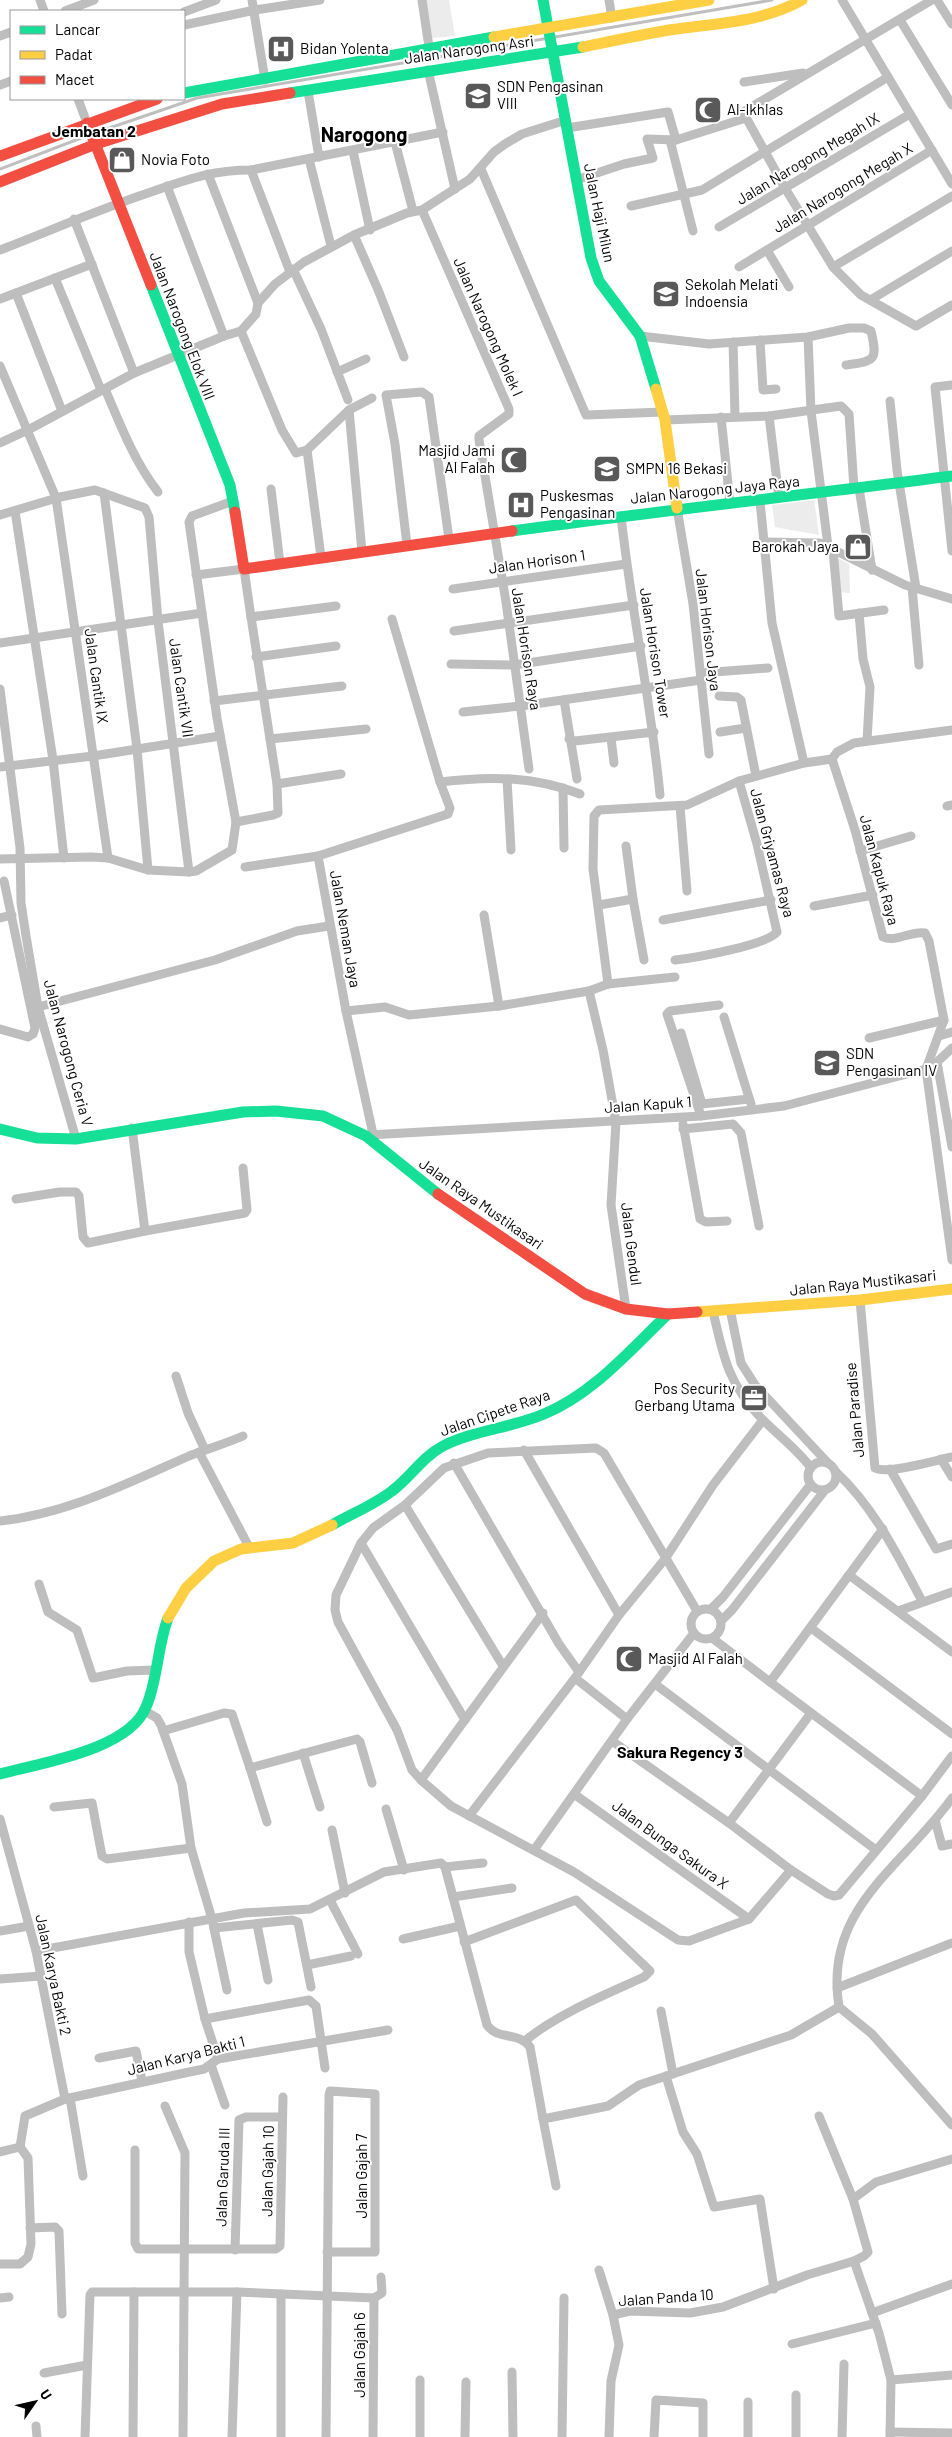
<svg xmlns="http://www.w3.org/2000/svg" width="952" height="2437" font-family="Barlow,sans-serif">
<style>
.green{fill:#ececec}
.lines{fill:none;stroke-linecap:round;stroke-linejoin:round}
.stream{stroke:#bfbfbf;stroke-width:3}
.street{stroke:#bebebe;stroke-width:9}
.fast{stroke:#16e098;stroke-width:11}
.slow{stroke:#ffcf43;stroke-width:11}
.jam{stroke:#f24e42;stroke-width:11}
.labels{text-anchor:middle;stroke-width:4;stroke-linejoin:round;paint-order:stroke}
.poi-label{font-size:15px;fill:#000;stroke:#fff;text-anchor:start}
.street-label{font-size:15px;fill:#000;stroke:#fff}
.neighbourhood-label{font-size:16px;font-weight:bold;fill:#000;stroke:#fff}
.district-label{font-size:20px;font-weight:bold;fill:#000;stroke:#fff}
</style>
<rect width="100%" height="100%" fill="#fff"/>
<g class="green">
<polygon points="426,0 449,0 455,36 432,38"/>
<polygon points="814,500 819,535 775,527 772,505"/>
<polygon points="836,557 849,564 850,593 838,592"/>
</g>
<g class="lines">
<g class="stream">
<polyline points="95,133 197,98 772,0"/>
<polyline points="0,169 89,135"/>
</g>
<g class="street">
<polyline points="40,0 44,11"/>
<polyline points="252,0 265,80"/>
<polyline points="422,0 429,47"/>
<polyline points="609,0 612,18"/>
<polyline points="842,0 952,184"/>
<polyline points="932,0 743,112 785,188 833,267 861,295 916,326 952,305"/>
<polyline points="937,0 952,24"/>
<polyline points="65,11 94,0"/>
<polyline points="184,12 216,0"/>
<polyline points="900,20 952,105"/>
<polyline points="184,25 255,10 320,0"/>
<polyline points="0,36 11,32"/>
<polyline points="428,70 455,189"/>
<polyline points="744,82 803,73"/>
<polyline points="0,85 11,81"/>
<polyline points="308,91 319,157"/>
<polyline points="78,99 87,123"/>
<polyline points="567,128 668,112 676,140"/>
<polyline points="670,140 693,231"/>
<polyline points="395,142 413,211"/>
<polyline points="353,151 370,230"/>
<polyline points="309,159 331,246"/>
<polyline points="481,169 586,415 663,412"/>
<polyline points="251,170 290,272"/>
<polyline points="208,174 258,303"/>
<polyline points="576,180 624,164 653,158 647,139 676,140 746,118"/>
<polyline points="167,186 224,336"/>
<polyline points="631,206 702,190 888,77"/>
<polyline points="422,210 509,409 509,414 479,436 479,440 506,602 529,769"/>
<polyline points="74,219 134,373"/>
<polyline points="719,227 910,114"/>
<polyline points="354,235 379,292 404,357"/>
<path d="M 0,250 C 52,230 102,208 154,191 C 189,179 213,170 251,170 L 443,132"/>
<polyline points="767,250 789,287"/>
<polyline points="739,267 932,150"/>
<polyline points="833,267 952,196"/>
<polyline points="293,269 321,329 348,400"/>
<polyline points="55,278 101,390"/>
<polyline points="16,293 62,411"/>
<polyline points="0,299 92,264"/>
<polyline points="872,299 952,251"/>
<polyline points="241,331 282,430 296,453 307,450 349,410"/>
<path d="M 640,336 L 709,344 L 808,337 L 849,328 L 864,328 L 871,331 C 878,361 875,361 846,365"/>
<polyline points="808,337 811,411 828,546"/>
<polyline points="760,340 763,390 776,389"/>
<polyline points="733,342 735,416"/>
<polyline points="0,366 56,498 108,858"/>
<polyline points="337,372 366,359"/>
<polyline points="952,385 935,387 952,551"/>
<path d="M 105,389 C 120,424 134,461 158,492"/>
<polyline points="890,401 897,470 916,588"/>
<polyline points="769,416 779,498"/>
<polyline points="721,417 730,503"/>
<polyline points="665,420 769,416 841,406 849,414 854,488"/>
<polyline points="0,443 28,430 134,373 224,336 241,331 256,314 258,303 275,284 304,262 354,235 407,213 422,210 470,179 494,152 505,144 522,134 566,120"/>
<polyline points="307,450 321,557"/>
<polyline points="859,488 872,570"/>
<polyline points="271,489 280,563"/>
<polyline points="104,493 137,749 148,870"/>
<path d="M 760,501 L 772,623 L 804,763 L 832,759 L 855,830 L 883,937 C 896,943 912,930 925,933 L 929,941 L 944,1020 L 926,1069 L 952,1260"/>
<polyline points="677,508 693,604 709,754"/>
<polyline points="15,511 53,760 64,858"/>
<polyline points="0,515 60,497 95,490 145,508 149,517 158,621 189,872"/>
<path d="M 621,516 C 631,609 651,701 660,795"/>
<polyline points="765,542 820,543 905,585 952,599"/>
<polyline points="407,545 395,444 386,395 422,392 429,397 449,539"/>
<polyline points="833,550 839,616 884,610"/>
<polyline points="362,552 349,410 372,398"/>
<polyline points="196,575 244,569 251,617 336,606"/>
<polyline points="912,587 919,665"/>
<polyline points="453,589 626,564"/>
<polyline points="859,613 863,659 870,687 867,741"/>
<polyline points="454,631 634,605"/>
<polyline points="0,643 202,613"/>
<polyline points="256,657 336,646"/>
<polyline points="451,664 514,665 641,646"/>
<polyline points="701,673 768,668"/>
<polyline points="0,689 20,848 21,903 26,936 38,1007 76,1139"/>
<polyline points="719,696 737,697 741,700 756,776"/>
<polyline points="564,700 577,779"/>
<polyline points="214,701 342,686"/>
<polyline points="463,712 521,706 701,680"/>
<polyline points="720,732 746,728"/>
<polyline points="611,738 614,763"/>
<polyline points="270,739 366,729"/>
<polyline points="569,739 575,741 654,732"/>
<polyline points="832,759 837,752 854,743 952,730"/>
<polyline points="0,767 93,756 220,736"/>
<polyline points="507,779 511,850"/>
<path d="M 440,782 C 489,776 534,776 580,794"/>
<polyline points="277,784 341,774"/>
<polyline points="563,788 564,848"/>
<polyline points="680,806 687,891"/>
<polyline points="947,806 952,805"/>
<polyline points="236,822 273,815 278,813 277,784 251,617"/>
<polyline points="860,851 911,836"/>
<polyline points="0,859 91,857 108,858 148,870 189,872 196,871 232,850 236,822 217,718 189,522 192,516 233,501"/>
<polyline points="245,867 318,856"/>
<polyline points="633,899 644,960"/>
<polyline points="599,905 633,899 626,846"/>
<polyline points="814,906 873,895"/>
<polyline points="484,915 499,1006"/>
<polyline points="0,918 12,915"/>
<polyline points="663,920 771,900"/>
<path d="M 675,960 C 694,958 767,945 777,932 L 757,844 L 739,781"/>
<polyline points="608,984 675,977"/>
<polyline points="589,991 603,1050 616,1122 611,1205 626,1309"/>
<polyline points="38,1007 215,960 297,931 329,926"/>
<polyline points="346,1011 385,1007 409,1015 499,1006 589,991 608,984 593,869 594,816 599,810 687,805 739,781 804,763"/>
<polyline points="724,1017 751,1104"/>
<polyline points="0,1029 28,1037 33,1034 35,1028 4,881"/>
<polyline points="681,1033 702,1104 749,1099"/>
<polyline points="939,1036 952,1032"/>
<polyline points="869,1038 944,1020"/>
<polyline points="952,1048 937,1062 952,1147"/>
<polyline points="701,1116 667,1014 670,1011 719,1005"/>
<polyline points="683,1124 700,1219 706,1222 727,1221"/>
<polyline points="132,1128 145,1231 245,1213 247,1210 243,1168"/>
<polyline points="683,1129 733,1124 741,1133 759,1226"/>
<polyline points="373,1134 346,1011 318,856 448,814 450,808 440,782 392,619"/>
<polyline points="369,1135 701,1116 784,1106 926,1069"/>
<polyline points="16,1199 60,1192 76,1192 79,1196 83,1237 88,1243 145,1231"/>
<path d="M 860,1300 L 875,1468 C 886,1475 937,1460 952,1457"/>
<polyline points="730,1309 741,1363 755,1385 827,1462"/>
<path d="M 713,1311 C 723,1357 729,1386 764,1421 C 779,1436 798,1450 811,1468"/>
<polyline points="176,1376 188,1413 205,1450"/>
<polyline points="524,1450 619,1615"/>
<polyline points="199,1452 249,1547"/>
<polyline points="941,1459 952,1477"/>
<circle cx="822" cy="1476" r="14"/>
<polyline points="454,1463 559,1644 579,1672"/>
<polyline points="890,1469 936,1549 952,1544"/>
<path d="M 836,1472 C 874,1507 898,1556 922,1601"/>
<polyline points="405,1505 503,1666"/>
<path d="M 0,1521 C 67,1514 128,1483 189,1456 C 206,1449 225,1444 243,1436"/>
<polyline points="883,1529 770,1682 922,1796"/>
<polyline points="361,1543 465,1720"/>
<polyline points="849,1575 952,1652"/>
<polyline points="39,1584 48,1612 77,1630 93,1678 127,1671 154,1670"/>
<circle cx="706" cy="1624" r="15"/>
<polyline points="711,1609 723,1597 811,1484"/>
<polyline points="697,1611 604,1453 596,1448 488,1453 444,1468 405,1505 373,1528 361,1543 336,1595 335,1610 338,1622 397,1730 412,1770 421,1780 451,1806 574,1872 678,1940 689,1941 749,1919 791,1870 828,1894 834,1896 839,1895 922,1796 952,1756"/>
<polyline points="898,1611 952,1592"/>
<polyline points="722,1620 732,1610 825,1490"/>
<polyline points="811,1628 952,1734"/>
<polyline points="712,1638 770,1682"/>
<polyline points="575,1678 627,1719"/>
<polyline points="655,1684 876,1850"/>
<polyline points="145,1711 157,1718 161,1725 182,1784 191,1848"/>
<polyline points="163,1731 224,1713 232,1714 250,1768 357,1739 360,1742 372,1783"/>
<polyline points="612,1741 729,1823 791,1870"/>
<polyline points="303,1753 320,1807"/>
<polyline points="250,1768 267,1822"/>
<polyline points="421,1780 543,1613"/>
<polyline points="574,1794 749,1919"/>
<path d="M 952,1798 C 902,1868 823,1908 839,2007 L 872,2034 L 952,2125"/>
<polyline points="54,1807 92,1803 102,1856 107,1859 191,1848 212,1919 227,1990"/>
<polyline points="386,1809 404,1870"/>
<polyline points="469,1816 575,1678 619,1615 665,1559 713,1485 763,1420"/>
<polyline points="0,1819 36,1951 65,2099"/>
<polyline points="935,1820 942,1846 952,1844"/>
<polyline points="729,1823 811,1713"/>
<polyline points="332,1830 345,1893"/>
<polyline points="534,1850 627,1719 694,1633"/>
<polyline points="445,1867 483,1863"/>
<polyline points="453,1897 512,1888"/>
<polyline points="330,1900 358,1954"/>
<polyline points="189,1922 189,1952 205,2019 309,2000 316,2006 325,2068"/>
<polyline points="257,1924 268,1980"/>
<polyline points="214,1928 292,1920 298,1922 311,1987"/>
<polyline points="0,1931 29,1926"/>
<polyline points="403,1939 460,1926"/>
<path d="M 464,1942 L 576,1900 L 650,1971 L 644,1977 C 607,1994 555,2015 525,2041"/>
<path d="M 36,1951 L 244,1913 L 310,1909 L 384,1872 L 441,1863 L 445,1867 L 487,2025 C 498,2041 519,2031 530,2047 L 543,2119 L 608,2106 L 639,2085 L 791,2035 L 839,2007"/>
<polyline points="307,1965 351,1956"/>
<polyline points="0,1979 41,1976"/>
<polyline points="837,1988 952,1943"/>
<polyline points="661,2011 673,2074"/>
<polyline points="205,2019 218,2059"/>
<polyline points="99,2058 136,2051 142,2081"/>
<polyline points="211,2065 225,2105"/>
<polyline points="666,2076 683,2132 697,2154 714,2207 760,2199 774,2289"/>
<polyline points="70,2098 83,2176"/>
<polyline points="165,2106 185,2153 183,2437"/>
<polyline points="543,2119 556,2186"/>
<polyline points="20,2147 25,2116 65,2099 194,2071 204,2069 218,2059 388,2030"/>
<polyline points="135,2150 135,2243 138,2249 276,2249 280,2246 283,2097"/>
<polyline points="0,2152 20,2147"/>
<polyline points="853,2199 876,2182 952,2159"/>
<polyline points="30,2228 55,2227 59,2231 62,2314"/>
<polyline points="235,2250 239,2120 246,2117 282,2117"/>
<polyline points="854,2261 879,2333 891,2380 890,2437"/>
<polyline points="0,2264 20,2264 28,2257 31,2244 28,2158 20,2147"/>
<polyline points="599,2270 613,2315"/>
<polyline points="281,2294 281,2437"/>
<polyline points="0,2298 9,2297"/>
<polyline points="872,2313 952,2284"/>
<polyline points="792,2344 876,2323"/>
<polyline points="512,2372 513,2437"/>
<polyline points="44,2373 87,2365"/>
<polyline points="891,2380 952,2375"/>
<polyline points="36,2426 37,2437"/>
<polyline points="890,2432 952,2433"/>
<polyline points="85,2437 90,2295 92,2292 237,2292 374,2298 382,2293 381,2277"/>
<polyline points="133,2437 134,2292"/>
<polyline points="232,2437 237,2292"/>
<polyline points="326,2437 329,2095 330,2091 375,2094 375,2252 327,2252"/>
<polyline points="373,2437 374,2298"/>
<polyline points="420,2437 420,2380"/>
<polyline points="465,2437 466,2382"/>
<polyline points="562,2437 564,2298"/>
<polyline points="609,2437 611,2381 619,2345 613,2315 630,2311 690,2313 723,2307 807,2275 854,2261 864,2256 868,2252 853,2199 819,2116"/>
<polyline points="654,2437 656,2400 703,2403 703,2437"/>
<polyline points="748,2437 748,2402"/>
<polyline points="796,2437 796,2395"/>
<polyline points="842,2437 844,2364"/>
</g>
<g class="fast">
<polyline points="543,0 591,258 599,281 640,336 656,389"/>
<polyline points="184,93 494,37"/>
<polyline points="290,93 583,47"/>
<polyline points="151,285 230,485 235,512"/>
<path d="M 512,531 C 658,511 805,495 952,476"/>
<polyline points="0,1129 37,1138 76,1139 243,1112 276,1111 323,1116 366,1136 438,1194"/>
<path d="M 332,1525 C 351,1514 374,1505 392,1491 C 410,1478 422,1457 443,1446 C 475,1430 511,1428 544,1414 C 593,1394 630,1350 668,1314"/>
<path d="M 0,1774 C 40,1763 129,1750 146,1707 C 158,1680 157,1647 168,1618"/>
</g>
<g class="slow">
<polyline points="494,37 709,0"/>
<path d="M 583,47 C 612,41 640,35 669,30 C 715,23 761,23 802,0"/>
<polyline points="656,389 665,420 677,508"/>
<polyline points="697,1312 860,1300 952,1289"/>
<polyline points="168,1618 186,1588 214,1561 241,1549 293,1543 332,1525"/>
</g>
<g class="jam">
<polyline points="87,123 151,285"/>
<polyline points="0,156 157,99"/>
<polyline points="0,182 96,144 222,104 290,93"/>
<polyline points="235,512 244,569 512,531"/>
<polyline points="438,1194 585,1294 626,1309 668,1314 697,1312"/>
</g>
</g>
<defs>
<g id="hospital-square" transform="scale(1.4375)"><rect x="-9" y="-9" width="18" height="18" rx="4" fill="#595959" stroke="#fff"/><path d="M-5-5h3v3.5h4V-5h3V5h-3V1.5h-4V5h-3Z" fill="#fff"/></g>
<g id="school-square" transform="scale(1.4375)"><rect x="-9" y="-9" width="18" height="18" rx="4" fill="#595959" stroke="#fff"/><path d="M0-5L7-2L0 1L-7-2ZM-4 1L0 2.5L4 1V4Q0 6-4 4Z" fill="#fff"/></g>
<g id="mosque-square" transform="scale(1.4375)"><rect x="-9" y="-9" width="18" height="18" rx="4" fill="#595959" stroke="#fff"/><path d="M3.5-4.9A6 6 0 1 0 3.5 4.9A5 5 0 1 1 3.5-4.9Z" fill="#fff"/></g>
<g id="shop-square" transform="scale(1.4375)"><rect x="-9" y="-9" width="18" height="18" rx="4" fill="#595959" stroke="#fff"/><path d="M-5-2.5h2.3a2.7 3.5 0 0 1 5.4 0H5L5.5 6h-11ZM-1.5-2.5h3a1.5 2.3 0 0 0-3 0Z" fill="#fff"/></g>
<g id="office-square" transform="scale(1.4375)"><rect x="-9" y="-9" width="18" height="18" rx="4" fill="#595959" stroke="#fff"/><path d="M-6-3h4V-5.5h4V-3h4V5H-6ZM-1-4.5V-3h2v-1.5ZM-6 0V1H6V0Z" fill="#fff"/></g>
</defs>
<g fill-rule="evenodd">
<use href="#hospital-square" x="281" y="49"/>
<use href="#school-square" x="478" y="96"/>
<use href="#mosque-square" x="708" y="110"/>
<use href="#shop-square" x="122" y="160"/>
<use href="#school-square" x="666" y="294"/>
<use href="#mosque-square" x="514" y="460"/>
<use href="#school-square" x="607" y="469"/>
<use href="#hospital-square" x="521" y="505"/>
<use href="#shop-square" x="858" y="547"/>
<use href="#school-square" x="827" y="1063"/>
<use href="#office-square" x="754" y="1398"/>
<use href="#mosque-square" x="629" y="1659"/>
</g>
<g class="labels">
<g class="poi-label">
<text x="300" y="54">Bidan Yolenta</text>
<text x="497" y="92">SDN Pengasinan<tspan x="497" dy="17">VIII</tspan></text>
<text x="727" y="115">Al-Ikhlas</text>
<text x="141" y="165">Novia Foto</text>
<text x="685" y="290">Sekolah Melati<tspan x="685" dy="17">Indoensia</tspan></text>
<text x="495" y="456" text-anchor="end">Masjid Jami<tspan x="495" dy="17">Al Falah</tspan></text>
<text x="626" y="474">SMPN 16 Bekasi</text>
<text x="540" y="501">Puskesmas<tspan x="540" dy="17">Pengasinan</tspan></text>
<text x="839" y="552" text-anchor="end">Barokah Jaya</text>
<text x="846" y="1059">SDN<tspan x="846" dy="17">Pengasinan IV</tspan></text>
<text x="735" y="1394" text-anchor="end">Pos Security<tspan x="735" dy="17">Gerbang Utama</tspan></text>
<text x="648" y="1664">Masjid Al Falah</text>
</g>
<g class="street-label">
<text transform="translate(469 50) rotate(-8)" y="5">Jalan Narogong Asri</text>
<text transform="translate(808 159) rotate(-31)" y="5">Jalan Narogong Megah IX</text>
<text transform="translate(843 188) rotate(-31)" y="5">Jalan Narogong Megah X</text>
<text transform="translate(599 213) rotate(78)" y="5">Jalan Haji Milun</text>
<text transform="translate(182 326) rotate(69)" y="5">Jalan Narogong Elok VIII</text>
<text transform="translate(488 327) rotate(66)" y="5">Jalan Narogong Molek I</text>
<text transform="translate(715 490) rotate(-6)" y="5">Jalan Narogong Jaya Raya</text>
<text transform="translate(537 562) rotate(-8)" y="5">Jalan Horison 1</text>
<text transform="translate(708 630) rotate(83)" y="5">Jalan Horison Jaya</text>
<text transform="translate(526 649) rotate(81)" y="5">Jalan Horison Raya</text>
<text transform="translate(655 653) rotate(81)" y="5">Jalan Horison Tower</text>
<text transform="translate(96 676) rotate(82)" y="5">Jalan Cantik IX</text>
<text transform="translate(181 688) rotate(82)" y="5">Jalan Cantik VII</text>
<text transform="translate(772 853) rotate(75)" y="5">Jalan Griyamas Raya</text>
<text transform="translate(879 870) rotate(75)" y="5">Jalan Kapuk Raya</text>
<text transform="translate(345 929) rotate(80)" y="5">Jalan Neman Jaya</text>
<text transform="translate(68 1053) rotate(75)" y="5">Jalan Narogong Ceria V</text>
<text transform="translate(648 1105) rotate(-4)" y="5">Jalan Kapuk 1</text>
<text transform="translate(481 1204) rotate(35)" y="5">Jalan Raya Mustikasari</text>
<text transform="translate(631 1244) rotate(83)" y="5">Jalan Gendul</text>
<text transform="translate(863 1283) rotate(-6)" y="5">Jalan Raya Mustikasari</text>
<text transform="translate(855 1410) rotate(-95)" y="5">Jalan Paradise</text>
<text transform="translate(495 1413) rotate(-19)" y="5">Jalan Cipete Raya</text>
<text transform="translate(670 1845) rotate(36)" y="5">Jalan Bunga Sakura X</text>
<text transform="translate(53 1975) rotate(78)" y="5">Jalan Karya Bakti 2</text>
<text transform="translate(186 2056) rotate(-14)" y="5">Jalan Karya Bakti 1</text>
<text transform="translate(268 2171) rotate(-89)" y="5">Jalan Gajah 10</text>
<text transform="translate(362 2176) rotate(-90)" y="5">Jalan Gajah 7</text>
<text transform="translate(223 2177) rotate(-88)" y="5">Jalan Garuda III</text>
<text transform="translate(666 2298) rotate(-4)" y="5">Jalan Panda 10</text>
<text transform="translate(360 2355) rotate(-90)" y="5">Jalan Gajah 6</text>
</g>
<g class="neighbourhood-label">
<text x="94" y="137">Jembatan 2</text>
<text x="680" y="1758">Sakura Regency 3</text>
</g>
<g class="district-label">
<text x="364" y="142">Narogong</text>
</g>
</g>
<rect x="10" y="10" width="175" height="90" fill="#ffffff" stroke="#999999"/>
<rect x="20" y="26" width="25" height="8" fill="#16e098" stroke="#999999"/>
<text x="55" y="35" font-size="15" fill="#000000">Lancar</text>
<rect x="20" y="51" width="25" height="8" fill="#ffcf43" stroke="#999999"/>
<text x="55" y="60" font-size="15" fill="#000000">Padat</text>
<rect x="20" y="76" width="25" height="8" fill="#f24e42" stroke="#999999"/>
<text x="55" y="85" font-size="15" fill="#000000">Macet</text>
<g transform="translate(35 2402) rotate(56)" stroke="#ffffff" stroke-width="4" paint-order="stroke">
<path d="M0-4L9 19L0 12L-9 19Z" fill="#000000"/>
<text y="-8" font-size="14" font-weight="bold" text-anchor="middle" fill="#000000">U</text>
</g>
</svg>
